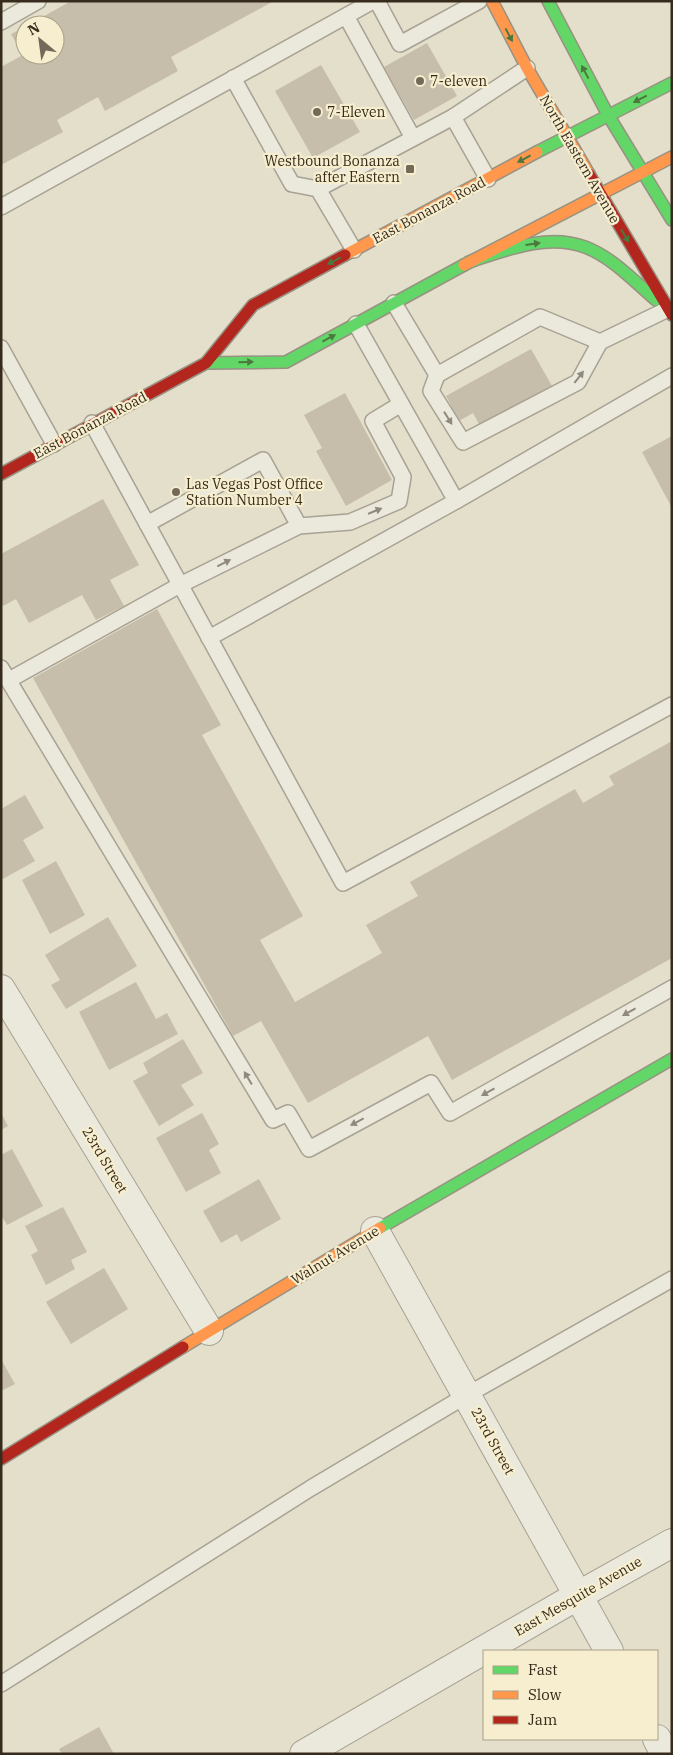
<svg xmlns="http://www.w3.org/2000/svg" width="673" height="1755" font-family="'IBM Plex Serif',serif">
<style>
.building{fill:#c7bdab}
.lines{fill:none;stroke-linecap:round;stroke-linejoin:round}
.lane-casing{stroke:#a8a294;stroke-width:18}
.street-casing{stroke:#a8a294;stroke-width:30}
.fast-casing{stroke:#989283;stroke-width:14}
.slow-casing{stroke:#989283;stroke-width:14}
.jam-casing{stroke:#989283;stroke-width:14}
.lane{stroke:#ebe8dc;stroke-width:15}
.street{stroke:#ebe8dc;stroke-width:28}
.fast{stroke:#63d668;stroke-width:11}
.slow{stroke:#ff974d;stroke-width:11}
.jam{stroke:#b3261e;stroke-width:11}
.oneway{fill:#4a783e}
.oneway2{fill:#908a7c}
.poi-dot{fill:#736a59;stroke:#f6eece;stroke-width:2}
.labels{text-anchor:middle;stroke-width:4.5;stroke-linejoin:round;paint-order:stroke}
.poi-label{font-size:14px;fill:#362b1c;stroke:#f6eece;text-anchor:start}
.street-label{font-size:14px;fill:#362b1c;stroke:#f6eece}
</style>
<rect width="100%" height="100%" fill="#e4dfca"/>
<g class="building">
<polygon points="71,1 274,1 171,57 178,71 105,111 98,97 57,120 63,132 1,165 1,67 23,55 11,34 25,27 25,55 55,55 55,25 28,25"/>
<polygon points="427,43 457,96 414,120 384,67"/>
<polygon points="321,65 360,132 313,158 275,91"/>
<polygon points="531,349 552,386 480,426 473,413 459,421 446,396"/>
<polygon points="345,393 392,480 346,506 316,451 322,448 304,415"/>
<polygon points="672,436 672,508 642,452"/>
<polygon points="103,499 139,565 110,580 124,606 96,620 82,595 29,623 16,599 3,606 1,602 1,554"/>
<polygon points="157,609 221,725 202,735 303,916 260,940 295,1002 382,953 366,925 418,896 410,882 575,789 583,803 614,785 609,776 672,741 672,958 452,1080 428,1036 308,1103 261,1021 233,1036 33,678"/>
<polygon points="25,795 44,828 23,840 35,861 1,880 1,809"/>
<polygon points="56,861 85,915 50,934 22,880"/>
<polygon points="108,917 137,966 66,1009 51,985 60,980 45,955"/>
<polygon points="136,982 156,1019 167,1013 178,1034 109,1070 79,1012"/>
<polygon points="183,1039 203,1073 181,1085 194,1105 159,1126 133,1081 148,1073 143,1063"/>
<polygon points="1,1113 8,1126 1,1130"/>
<polygon points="202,1113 219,1144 209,1150 221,1173 186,1192 156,1138"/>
<polygon points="12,1149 43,1206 7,1225 1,1215 1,1155"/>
<polygon points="259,1179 281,1219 241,1242 237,1234 221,1243 203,1211"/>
<polygon points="63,1207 87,1252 71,1260 75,1269 46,1285 31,1255 38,1251 25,1226"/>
<polygon points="104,1268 128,1309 71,1344 46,1302"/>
<polygon points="1,1359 15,1384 1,1391"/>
<polygon points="99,1727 114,1754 62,1754 59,1749"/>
</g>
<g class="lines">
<g class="lane-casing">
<g id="lane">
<polyline points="377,1 400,44 479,1"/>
<polyline points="346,16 413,138"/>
<polyline points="1,22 38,1"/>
<polyline points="233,78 292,184 318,189 354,250"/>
<polyline points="453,117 488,179"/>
<polyline points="318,189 453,117 527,68"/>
<polyline points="1,207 373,1"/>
<polyline points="394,303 437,375 540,317 600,342 668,309"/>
<polyline points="356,324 456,501 672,376"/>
<polyline points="1,348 54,444"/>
<polyline points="437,375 431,391 463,442 578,382 600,342"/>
<polyline points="92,423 343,883 672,705"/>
<polyline points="147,524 263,460 299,526"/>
<polyline points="209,638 456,501"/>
<polyline points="1,668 273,1120 288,1113 309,1149 431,1083 450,1113 672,988"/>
<polyline points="9,680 180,585 299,526 350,522 399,501 403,477 373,421 401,404"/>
<polyline points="1,1684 311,1488 467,1395 672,1279"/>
</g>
</g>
<g class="street-casing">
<g id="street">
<polyline points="1,989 209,1331"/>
<polyline points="375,1231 609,1651"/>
<polyline points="657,1739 665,1754"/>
<polyline points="304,1754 579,1595 672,1543"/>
</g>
</g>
<g class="fast-casing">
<g id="fast">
<polyline points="548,1 608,115 672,220"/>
<polyline points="537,152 672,83"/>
<path d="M 469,262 C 506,250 547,233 585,247 C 612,257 635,282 656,300"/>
<polyline points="206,363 286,362 464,265"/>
<polyline points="380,1228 672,1059"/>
</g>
</g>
<g class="slow-casing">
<g id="slow">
<polyline points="492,1 527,68 589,174"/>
<polyline points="345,255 537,152"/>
<polyline points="464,265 672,157"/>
<polyline points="183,1347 380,1228"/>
</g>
</g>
<g class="jam-casing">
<g id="jam">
<polyline points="589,174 672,315"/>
<polyline points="1,474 206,363 253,305 345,255"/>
<polyline points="1,1459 183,1347"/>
</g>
</g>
<use href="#lane" class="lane"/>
<use href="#street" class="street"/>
<use href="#fast" class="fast"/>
<use href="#slow" class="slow"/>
<use href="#jam" class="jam"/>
</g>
<defs><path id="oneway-solid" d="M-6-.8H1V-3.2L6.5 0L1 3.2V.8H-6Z" transform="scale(1.25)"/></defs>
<g class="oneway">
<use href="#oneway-solid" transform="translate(509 35) rotate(62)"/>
<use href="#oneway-solid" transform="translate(585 72) rotate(-118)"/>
<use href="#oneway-solid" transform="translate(640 99) rotate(153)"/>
<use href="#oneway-solid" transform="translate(524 159) rotate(152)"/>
<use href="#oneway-solid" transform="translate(625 236) rotate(60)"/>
<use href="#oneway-solid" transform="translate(533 244) rotate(-8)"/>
<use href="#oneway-solid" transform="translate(334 261) rotate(152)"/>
<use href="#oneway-solid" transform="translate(329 338) rotate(-28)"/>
<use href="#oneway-solid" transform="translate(246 362) rotate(-1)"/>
</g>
<g class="oneway2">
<use href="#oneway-solid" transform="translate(579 377) rotate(-52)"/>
<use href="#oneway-solid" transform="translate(448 418) rotate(58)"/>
<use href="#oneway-solid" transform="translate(375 511) rotate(-22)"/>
<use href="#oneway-solid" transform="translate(224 563) rotate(-27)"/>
<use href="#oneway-solid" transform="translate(629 1012) rotate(151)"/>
<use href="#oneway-solid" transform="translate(248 1078) rotate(-121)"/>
<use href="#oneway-solid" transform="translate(488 1092) rotate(151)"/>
<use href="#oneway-solid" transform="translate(357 1122) rotate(152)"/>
</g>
<g class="poi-dot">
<circle cx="420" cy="81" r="5"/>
<circle cx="317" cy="112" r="5"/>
<rect x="405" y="164" width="10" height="10" rx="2.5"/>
<circle cx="176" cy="492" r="5"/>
</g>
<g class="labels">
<g class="poi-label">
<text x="430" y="86">7-eleven</text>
<text x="327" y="117">7-Eleven</text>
<text x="400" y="166" text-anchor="end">Westbound Bonanza<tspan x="400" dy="16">after Eastern</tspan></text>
<text x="186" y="489">Las Vegas Post Office<tspan x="186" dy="16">Station Number 4</tspan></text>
</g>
<g class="street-label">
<text transform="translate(580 159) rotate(60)" y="5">North Eastern Avenue</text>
<text transform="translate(429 210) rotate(-28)" y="5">East Bonanza Road</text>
<text transform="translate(90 425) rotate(-28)" y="5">East Bonanza Road</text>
<text transform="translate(105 1160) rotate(59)" y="5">23rd Street</text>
<text transform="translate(335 1255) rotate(-31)" y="5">Walnut Avenue</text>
<text transform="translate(493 1441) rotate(61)" y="5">23rd Street</text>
<text transform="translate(578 1596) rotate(-30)" y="5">East Mesquite Avenue</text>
</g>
</g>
<rect width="673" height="1755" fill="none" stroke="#362b1c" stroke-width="5"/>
<rect x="483" y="1650" width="175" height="90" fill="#f6eece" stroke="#a9a087"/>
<rect x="493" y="1666" width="25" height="8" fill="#63d668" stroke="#a9a087"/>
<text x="528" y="1675" font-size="15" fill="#362b1c">Fast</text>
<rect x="493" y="1691" width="25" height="8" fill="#ff974d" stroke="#a9a087"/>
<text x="528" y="1700" font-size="15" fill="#362b1c">Slow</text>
<rect x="493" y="1716" width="25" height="8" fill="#b3261e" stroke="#a9a087"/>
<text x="528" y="1725" font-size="15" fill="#362b1c">Jam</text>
<g transform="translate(40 40) rotate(331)"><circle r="24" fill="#f6eece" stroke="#a9a087"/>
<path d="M0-4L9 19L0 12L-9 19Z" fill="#736a59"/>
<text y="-8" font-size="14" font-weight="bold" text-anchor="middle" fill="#362b1c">N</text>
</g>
</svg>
